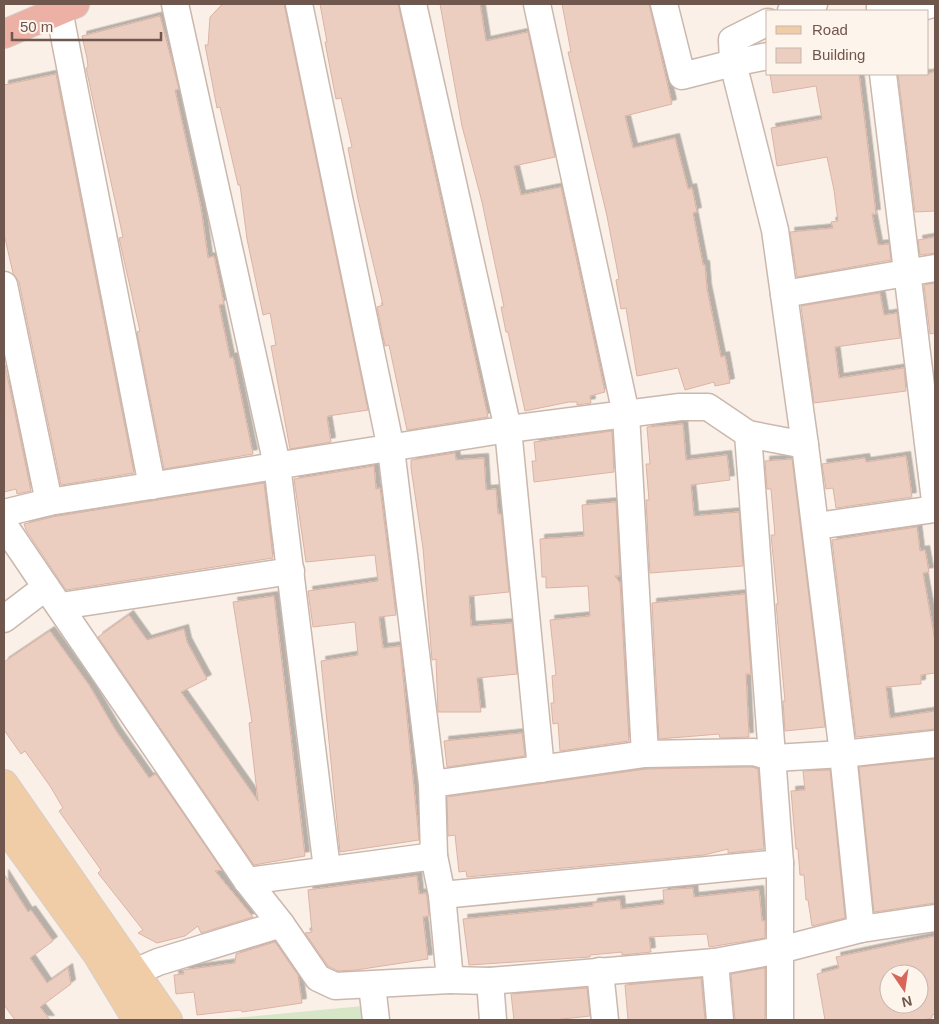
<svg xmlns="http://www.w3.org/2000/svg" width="939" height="1024" font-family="Helvetica,sans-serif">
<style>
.green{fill:#d6e6c7}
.building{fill:#eccec1;stroke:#dcb3a4;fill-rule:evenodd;filter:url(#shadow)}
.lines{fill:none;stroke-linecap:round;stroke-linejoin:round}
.minor-casing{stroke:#cab8ae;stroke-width:29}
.major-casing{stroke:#d4cdca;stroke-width:30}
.highway-casing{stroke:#d4cdca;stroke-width:30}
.minor{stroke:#fff;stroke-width:26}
.major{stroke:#f1cda7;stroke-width:28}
.highway{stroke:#edb0a5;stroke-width:28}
</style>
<defs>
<filter id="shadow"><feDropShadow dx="4.5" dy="-4.5" stdDeviation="0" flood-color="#0004"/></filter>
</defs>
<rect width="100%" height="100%" fill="#faf0e7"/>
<polygon class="green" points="363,1006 365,1020 214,1020"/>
<g class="building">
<polygon points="223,4 284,4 368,410 328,416 327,418 331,442 290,449 271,346 276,345 270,313 263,315 247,239 240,185 238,185 220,107 217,108 205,45 208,45 210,17"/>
<polygon points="320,4 398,4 488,417 407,430 389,345 385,346 377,307 383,305 358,199 348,148 352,147 341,98 336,99 325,42 327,42"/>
<polygon points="440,4 480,4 486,41 528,32 555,157 514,166 521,195 561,187 605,392 590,396 591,403 577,405 577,402 569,402 525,411 508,332 506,332 501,307 504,307 482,202 462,126"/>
<polygon points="562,4 649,4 672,104 625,116 633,148 675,138 688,189 692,188 697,212 693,213 703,265 705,265 707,289 721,357 725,356 730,383 715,386 714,382 685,390 678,368 637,376 626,308 621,309 616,280 619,279 607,216 568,52 571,52"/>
<polygon points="160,16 179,89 175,90 201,208 208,258 214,256 224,304 219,305 230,358 233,357 253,454 164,469 137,332 140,331 119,238 123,237 86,68 88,67 87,58 82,36"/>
<polygon points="935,71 935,211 915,212 898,74 928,74"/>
<polygon points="56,74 134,473 61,485 19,282 13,273 4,234 4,85"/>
<polygon points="770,74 859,74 876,214 872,214 878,245 889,244 891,260 797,277 790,232 833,228 831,222 838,221 834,190 827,157 777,166 771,128 822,119 816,86 773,93"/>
<polygon points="935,237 935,253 920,255 918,240"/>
<polygon points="935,283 935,333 930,334 924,285"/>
<polygon points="880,293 884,315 897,313 900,338 835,347 839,378 904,368 906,391 814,403 801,306"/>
<polygon points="5,365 31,491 17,494 16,489 4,492"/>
<polygon points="683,424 686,460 727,455 730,480 691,485 694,516 739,512 743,566 650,573 646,500 649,500 646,464 650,464 647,427"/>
<polygon points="612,431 614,472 534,482 532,461 536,461 534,442"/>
<polygon points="455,453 456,460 484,458 486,490 496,489 498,514 501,514 509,592 469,596 471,626 512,623 517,674 477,678 481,712 438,712 436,659 432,660 423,548 411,468 411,460"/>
<polygon points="906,456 912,497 836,508 833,488 826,489 822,464 865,458 866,462"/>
<polygon points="792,459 825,727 785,731 783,701 785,701 776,604 778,604 771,535 775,535 771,489 767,489 765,461"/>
<polygon points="374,466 376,489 380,488 396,615 379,617 383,648 400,646 419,840 340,852 321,661 358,655 355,622 313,627 308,591 378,581 375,555 306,562 294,479"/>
<polygon points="264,483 273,558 66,590 26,530 24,524 52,517"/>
<polygon points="616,502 620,576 615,576 620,583 629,741 560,751 558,723 553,724 551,703 554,703 552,676 556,675 550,620 590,616 588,586 546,588 546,577 542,577 540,539 584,536 582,505"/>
<polygon points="917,527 920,551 925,550 929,572 923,573 935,641 935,673 921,675 921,684 886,687 890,718 935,711 935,729 856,737 832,540"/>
<polygon points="745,594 751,674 746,674 749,737 720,738 719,734 659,739 652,603"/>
<polygon points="274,596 305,856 254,865 98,637 129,615 147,640 184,629 187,642 207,679 181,692 258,801 249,723 252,722 233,602"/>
<polygon points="50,631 89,685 116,731 149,778 156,774 222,870 215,871 253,917 201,933 198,926 185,936 157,943 138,933 143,930 98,873 101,870 59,811 63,808 50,786 25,751 21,754 4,730 4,662"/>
<polygon points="522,733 525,756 447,767 444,741"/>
<polygon points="935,759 935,903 874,912 859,767"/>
<polygon points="752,767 758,769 764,849 728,853 728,849 704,855 467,877 466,871 459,872 455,835 448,836 447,797 646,769"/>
<polygon points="830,770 845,918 812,926 808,900 806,900 804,875 800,875 798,849 796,849 791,791 805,790 803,771"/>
<polygon points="4,874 28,912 31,910 53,941 30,958 47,983 68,968 71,984 40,1007 50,1020 15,1020 4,1005"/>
<polygon points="417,876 419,894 426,893 427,897 429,916 423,917 428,959 356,970 338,971 328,966 305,933 312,932 308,890"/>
<polygon points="693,888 694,897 759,890 762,921 765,921 765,938 709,947 707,934 649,937 651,952 622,955 622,952 590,955 590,957 469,965 463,919 593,906 593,903 620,900 621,909 664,904 663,890"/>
<path d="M 935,936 L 935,1014 L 932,1015 L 932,1018 L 923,1020 L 825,1020 L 817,974 L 839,968 L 836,957 ZM 889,974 L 919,974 L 919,1004 L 889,1004 Z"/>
<polygon points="275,942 298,975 302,1003 242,1012 241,1010 197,1015 194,992 176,994 174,975 184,974 183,970 235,963 236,954"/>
<polygon points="765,968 765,1020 735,1020 731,974"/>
<polygon points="701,978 705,1020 628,1020 625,985"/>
<polygon points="587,988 590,1016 553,1020 514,1020 511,994"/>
</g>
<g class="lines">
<g class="minor-casing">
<g id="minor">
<polyline points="175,4 277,465 327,869"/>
<polyline points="299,4 391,449 432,784 434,856"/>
<polyline points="413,4 508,429 541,769"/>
<polyline points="537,4 626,414 645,754"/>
<polyline points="664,4 682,76 733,63 732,40 768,22"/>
<polyline points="902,4 910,11 932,4"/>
<polyline points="59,10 152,486"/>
<polyline points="791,11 814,4"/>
<polyline points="880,11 880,4"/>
<polyline points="768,56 733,63 775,230 805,445"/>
<polyline points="883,74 935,501"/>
<polyline points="4,285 49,502"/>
<polyline points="784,294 935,268"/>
<polyline points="4,513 49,502 508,429 680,407 708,407 748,434 780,863"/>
<polyline points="4,525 46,587 4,619"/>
<polyline points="817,526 935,509"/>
<polyline points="46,587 247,881 281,924 158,962 135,972"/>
<polyline points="61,606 291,571"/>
<polyline points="432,784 645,754 754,752 774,758 843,754 935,744"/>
<polyline points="247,881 434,856 442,895 450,980 335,986 318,978 281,924"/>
<polyline points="442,895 780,863 780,1020"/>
<polyline points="861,929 935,918"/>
<polyline points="715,962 720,1020"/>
<polyline points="600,971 605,1020"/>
<polyline points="450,980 490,981 715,962 780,950 861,929 843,754 805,445 748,434"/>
<polyline points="490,981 493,1020"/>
<polyline points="372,985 376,1020"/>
</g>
</g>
<g class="major-casing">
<g id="major">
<polyline points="4,784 168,1020"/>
<polyline points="4,825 97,954 137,1020"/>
</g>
</g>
<g class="highway-casing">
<polyline id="highway" points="4,34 75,4"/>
</g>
<use href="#minor" class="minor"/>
<use href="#major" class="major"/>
<use href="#highway" class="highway"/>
</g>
<rect width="939" height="1024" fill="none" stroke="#70574e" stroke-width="10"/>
<rect x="766" y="10" width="162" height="65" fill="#fdf5ec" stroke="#c5b6ad"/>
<rect x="776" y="26" width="25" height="8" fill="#f1cda7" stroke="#c5b6ad"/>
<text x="812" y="35" font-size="15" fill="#70574e">Road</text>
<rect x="776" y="48" width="25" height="15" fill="#eccec1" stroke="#c5b6ad"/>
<text x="812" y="60" font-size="15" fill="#70574e">Building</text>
<g transform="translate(904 989) rotate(167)"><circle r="24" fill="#fdf5ec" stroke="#c5b6ad"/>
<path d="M0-4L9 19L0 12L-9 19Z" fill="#d5685a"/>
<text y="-8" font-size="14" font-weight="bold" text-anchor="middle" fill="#70574e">N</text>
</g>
<path d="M12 32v8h149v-8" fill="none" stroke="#70574e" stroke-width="2.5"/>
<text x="20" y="32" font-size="15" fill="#70574e" stroke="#fdf5ec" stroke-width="4" paint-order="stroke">50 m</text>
</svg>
